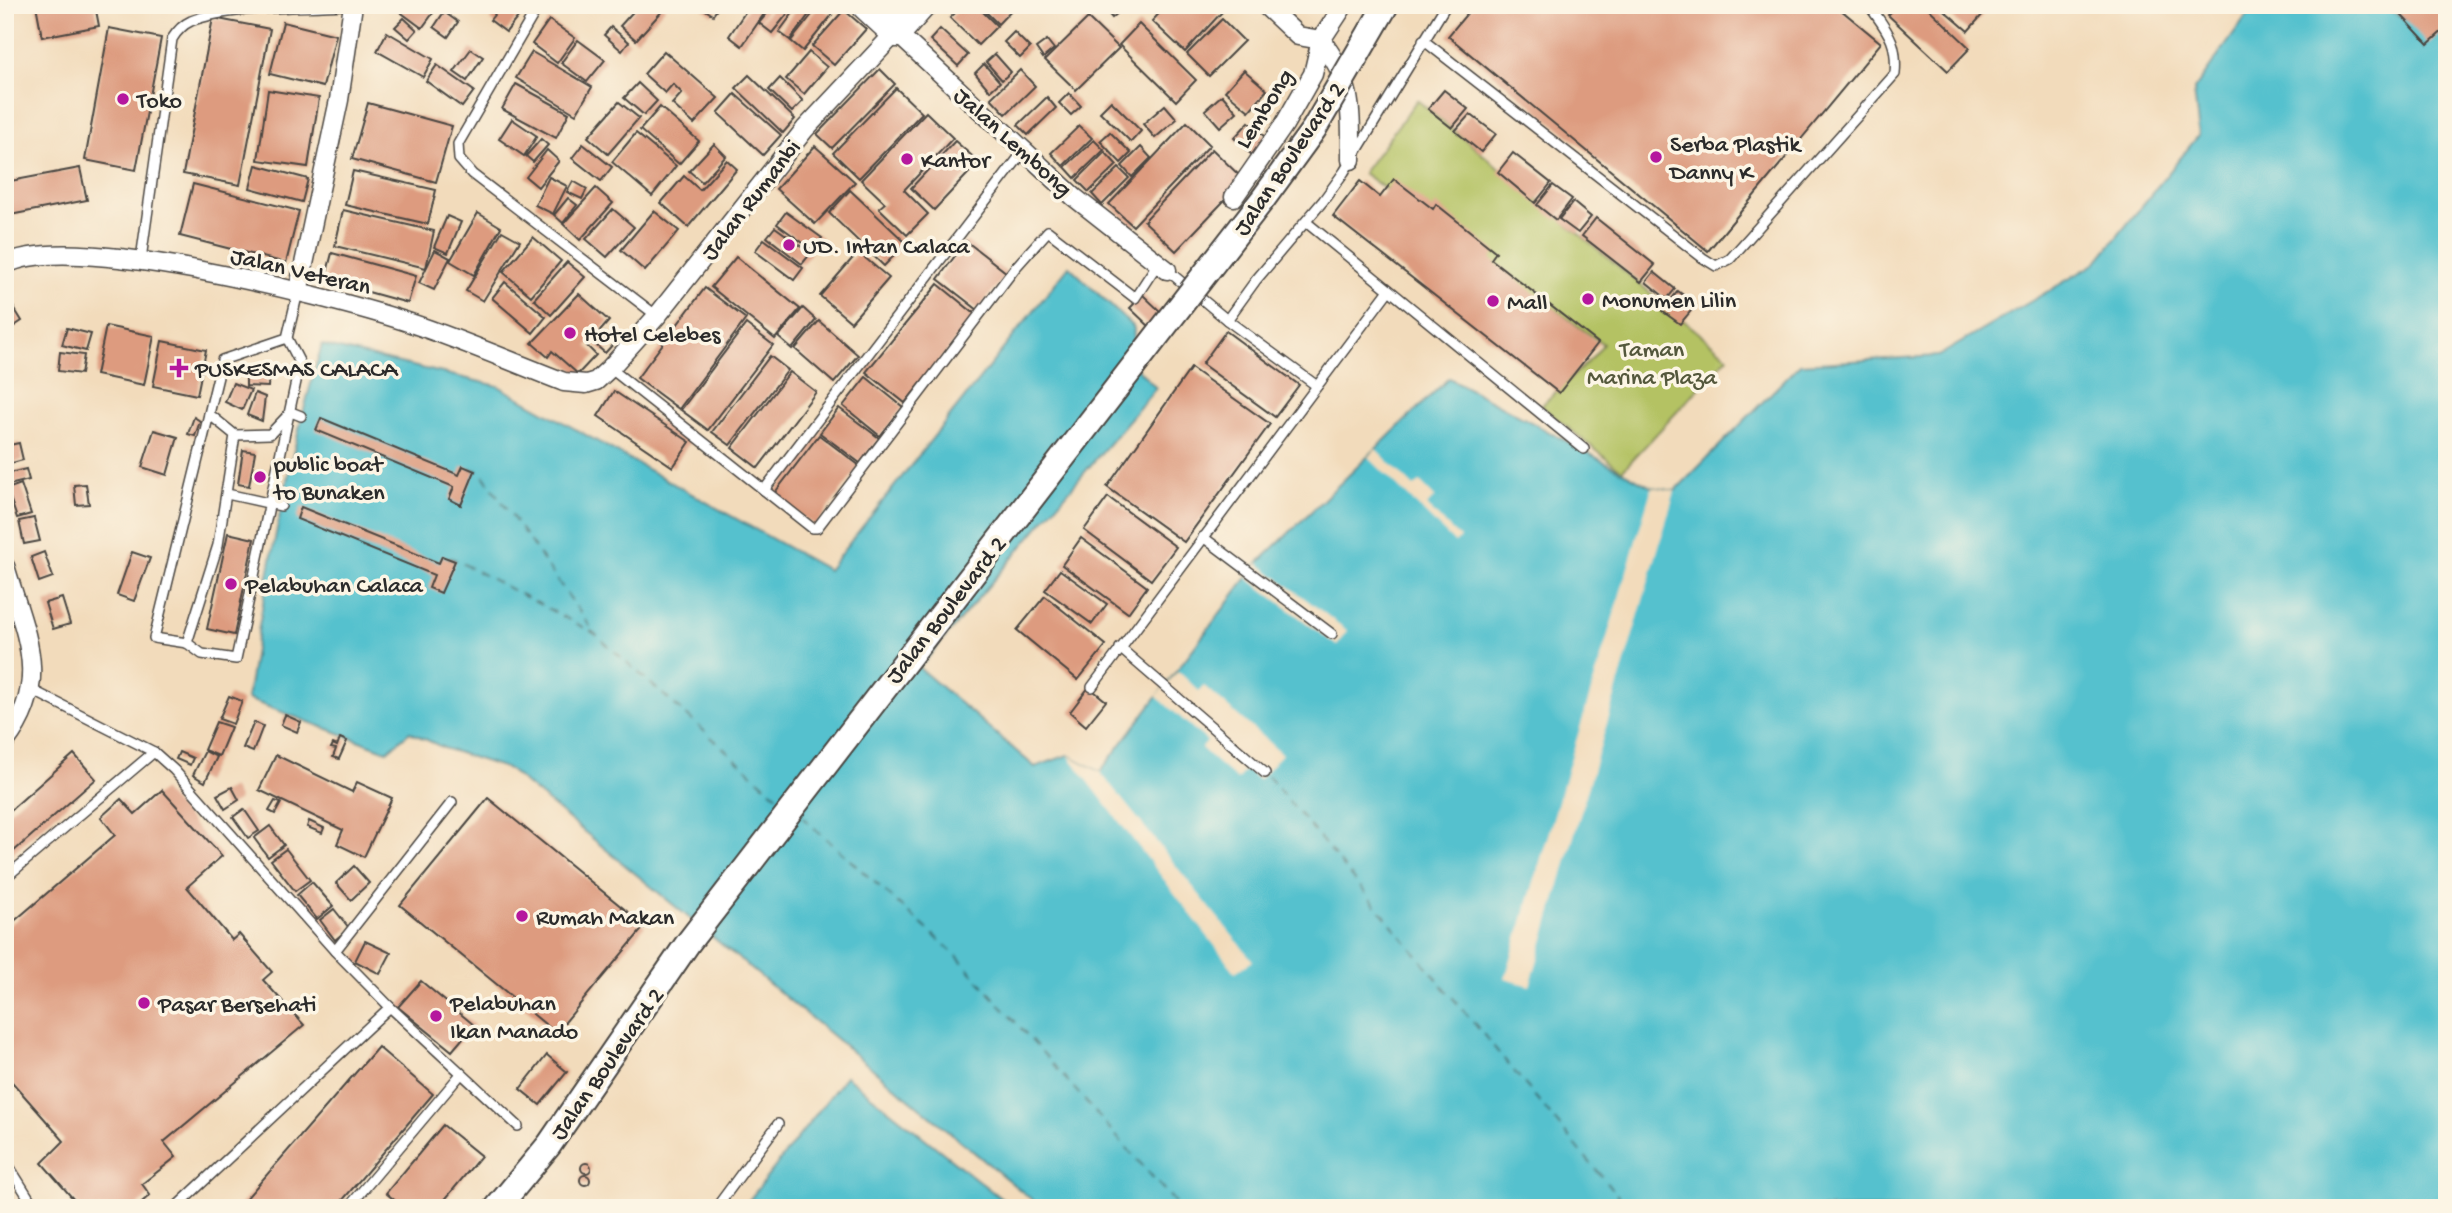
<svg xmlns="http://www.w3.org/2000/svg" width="2452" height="1213" font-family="'Gochi Hand',sans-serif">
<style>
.green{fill:#b4c264;stroke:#707648;stroke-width:2}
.water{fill:#54c1ce;stroke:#40767c;stroke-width:2}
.pier{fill:#f2dbbb}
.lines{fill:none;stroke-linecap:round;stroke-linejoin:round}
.ferry{stroke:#37585c;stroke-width:2;stroke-dasharray:9 7;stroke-linecap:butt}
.building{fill:#dd9b7f}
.service-casing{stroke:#494541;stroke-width:12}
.minor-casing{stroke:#494541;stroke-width:21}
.secondary-casing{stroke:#494541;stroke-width:28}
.trunk-casing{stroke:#494541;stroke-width:33}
.service{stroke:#fff;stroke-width:9}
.minor{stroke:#fff;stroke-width:18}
.secondary{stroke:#fff;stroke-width:24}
.trunk{stroke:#fff;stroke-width:30}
.secondary-bridge-casing{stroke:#494541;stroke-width:28;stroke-linecap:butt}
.secondary-bridge{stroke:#fff;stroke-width:24}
.poi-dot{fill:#b5179e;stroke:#fcf5e5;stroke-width:2.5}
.labels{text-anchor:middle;stroke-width:7;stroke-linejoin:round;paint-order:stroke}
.poi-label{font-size:24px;fill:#2b2b2b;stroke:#fcf5e5;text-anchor:start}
.street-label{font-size:24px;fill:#2b2b2b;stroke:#fcf5e5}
.park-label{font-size:24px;fill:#54583c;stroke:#fcf5e5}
</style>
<rect width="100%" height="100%" fill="#fcf5e5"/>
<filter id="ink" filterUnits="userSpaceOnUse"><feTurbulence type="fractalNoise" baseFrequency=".0143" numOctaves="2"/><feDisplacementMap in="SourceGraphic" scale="14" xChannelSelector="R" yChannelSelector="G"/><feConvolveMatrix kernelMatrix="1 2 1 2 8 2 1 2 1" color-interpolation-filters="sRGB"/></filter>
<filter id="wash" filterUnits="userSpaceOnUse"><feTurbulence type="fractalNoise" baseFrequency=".00686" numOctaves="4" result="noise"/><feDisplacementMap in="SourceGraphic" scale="28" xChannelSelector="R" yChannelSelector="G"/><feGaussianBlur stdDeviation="1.57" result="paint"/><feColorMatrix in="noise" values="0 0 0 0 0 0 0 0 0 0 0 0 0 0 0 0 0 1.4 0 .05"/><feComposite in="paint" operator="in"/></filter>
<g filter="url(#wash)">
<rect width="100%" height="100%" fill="#f2dbbb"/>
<polygon class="green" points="1417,100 1728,357 1622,471 1541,406 1592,358 1603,344 1363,173"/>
<g class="water">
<path d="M 2252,5 L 2379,5 L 2431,32 L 2447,27 L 2447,1208 L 1042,1208 L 508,769 L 444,748 L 410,732 L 387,751 L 247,699 C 266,580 287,461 322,345 L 498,386 L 828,570 L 1069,266 L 1134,328 L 1132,363 L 1156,388 L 919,668 L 1035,767 L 1068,755 L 1100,772 L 1258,563 L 1449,378 L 1651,487 L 1675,491 L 1800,364 L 1938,356 L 2096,263 L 2199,135 L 2194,90 L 2248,14 Z"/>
<polygon points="846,1076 1013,1208 743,1208"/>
</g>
<g class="pier">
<polygon points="1376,449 1414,487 1420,482 1435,497 1427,506 1460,538 1455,543 1368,457"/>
<polygon points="1652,487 1675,491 1530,986 1505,979"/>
<polygon points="1258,563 1348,631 1337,646 1247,578"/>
<polygon points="1178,671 1199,691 1204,686 1282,754 1259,780 1246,769 1237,780 1201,748 1207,741 1156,696"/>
<polygon points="1068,755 1100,772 1253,961 1235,972"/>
</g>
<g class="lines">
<g class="ferry">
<polyline points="470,469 480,471 594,632"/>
<polyline points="448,558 454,559 594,633 784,802"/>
<polyline points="1268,776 1628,1208"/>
<polyline points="802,817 957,956 1180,1208"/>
</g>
</g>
<g id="blocks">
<g class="building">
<polygon points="36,5 95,5 99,26 42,37"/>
<polygon points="391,5 439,5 422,28"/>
<polygon points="502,5 515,5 523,11 506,32 490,20"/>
<polygon points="639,5 662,5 665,8 636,40 620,26"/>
<polygon points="698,5 720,5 713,15"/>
<polygon points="750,5 758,5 766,11 742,46 729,36"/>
<polygon points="774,5 793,7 772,33 759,23"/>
<polygon points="799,5 816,5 790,40 779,32"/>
<polygon points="963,5 976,5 997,26 978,45 950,18"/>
<polygon points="979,5 1016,5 998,24"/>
<polygon points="1101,5 1127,5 1112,18"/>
<polygon points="1167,5 1215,5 1222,12 1185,52 1152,21"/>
<polygon points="1474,5 1835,5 1881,43 1708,251 1448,36"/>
<polygon points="1898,5 1925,5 1970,48 1948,71 1888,15"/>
<polygon points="1938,5 1991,5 1968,31"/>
<polygon points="2392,5 2447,5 2447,27 2428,44"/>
<polygon points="819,6 832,15 803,51 791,41"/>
<polygon points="844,10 866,29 834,65 812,46"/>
<polygon points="444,12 458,22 448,37 434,27"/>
<polygon points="213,18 270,29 240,185 183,174"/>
<polygon points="404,18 417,30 409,39 395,27"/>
<polygon points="1088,18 1119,48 1076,90 1045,60"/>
<polygon points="1222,19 1244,41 1209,76 1187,54"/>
<polygon points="549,20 575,38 557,63 532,44"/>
<polygon points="283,22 336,35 323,87 270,74"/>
<polygon points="1139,24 1196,80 1176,101 1119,45"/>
<polygon points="611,27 629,42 622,51 604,35"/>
<polygon points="109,28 161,38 136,170 85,160"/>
<polygon points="940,29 968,55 958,66 930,40"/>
<polygon points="387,32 433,59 423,77 377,51"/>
<polygon points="1014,32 1030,48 1020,58 1004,42"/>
<polygon points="578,40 605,60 587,82 561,63"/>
<polygon points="1047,40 1054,49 1043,58 1036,48"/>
<polygon points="471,49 483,57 467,81 454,72"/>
<polygon points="664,51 718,98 694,124 672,104 682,93 673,84 665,93 644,74"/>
<polygon points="532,52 592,87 576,114 516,78"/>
<polygon points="809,52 827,67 804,94 786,79"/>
<polygon points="995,54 1011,72 1002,80 986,62"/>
<polygon points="984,64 1000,82 990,91 975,73"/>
<polygon points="437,65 474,91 462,107 426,81"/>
<polygon points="880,69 895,84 832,148 817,134"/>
<polygon points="1020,70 1035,86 1006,114 991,98"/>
<polygon points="1244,70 1267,90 1249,111 1225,91"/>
<polygon points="749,75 795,119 783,133 736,88"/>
<polygon points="780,78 803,101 792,112 769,90"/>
<polygon points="638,83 657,101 644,115 624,98"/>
<polygon points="516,84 569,113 556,138 502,109"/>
<polygon points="896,88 922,113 859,178 833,153"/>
<polygon points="268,90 319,98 308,167 258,160"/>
<polygon points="1444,90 1468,109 1452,128 1428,109"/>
<polygon points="1069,93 1081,106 1071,115 1059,103"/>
<polygon points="735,94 781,135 763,155 718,113"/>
<polygon points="1222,95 1237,112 1220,127 1205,110"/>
<polygon points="1047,97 1056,108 1028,135 1018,125"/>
<polygon points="1111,101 1141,131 1131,142 1100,112"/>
<polygon points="619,102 639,118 608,154 588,137"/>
<polygon points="368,103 452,126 436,182 352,159"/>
<polygon points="1165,105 1177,119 1155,138 1143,124"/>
<polygon points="660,107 699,141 679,164 640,130"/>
<polygon points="926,112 953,138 904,190 928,214 907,235 879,208 885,203 861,180"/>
<polygon points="1470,114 1496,134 1481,152 1455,131"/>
<polygon points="512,119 537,136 524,156 499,139"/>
<polygon points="1187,122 1210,145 1133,226 1109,204"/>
<polygon points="1249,122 1268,140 1253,156 1234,138"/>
<polygon points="1079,126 1092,138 1063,166 1051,153"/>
<polygon points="1110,132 1131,153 1121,163 1100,141"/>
<polygon points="636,133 676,166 652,196 612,162"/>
<polygon points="541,139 548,145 533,162 526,156"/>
<polygon points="1094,140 1104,150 1075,178 1065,167"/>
<polygon points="955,141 979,162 934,210 911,188"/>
<polygon points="583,144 612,167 601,181 572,158"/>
<polygon points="714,144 726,156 702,182 689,171"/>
<polygon points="815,146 855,182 815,224 776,189"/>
<polygon points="1141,147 1151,158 1132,177 1122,166"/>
<polygon points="1212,149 1244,180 1176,251 1144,221"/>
<polygon points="547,150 559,161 538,187 526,177"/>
<polygon points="1105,152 1117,165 1089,192 1077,180"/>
<polygon points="1513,153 1551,183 1535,203 1498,172"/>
<polygon points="727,160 737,169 688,227 661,203 684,176 700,190"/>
<polygon points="256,165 308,179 302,202 250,188"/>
<polygon points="80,168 87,200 5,216 5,182"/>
<polygon points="1119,168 1129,178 1102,205 1092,194"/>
<polygon points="353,171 436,190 428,224 345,205"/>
<polygon points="549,177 567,186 553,214 535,205"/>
<polygon points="1394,179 1433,209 1436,204 1496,252 1491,259 1598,343 1559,393 1333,216 1360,181 1380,197"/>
<polygon points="573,181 587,189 582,199 567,192"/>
<polygon points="193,184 299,211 286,263 180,236"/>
<polygon points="1553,185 1572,199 1556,220 1537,205"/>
<polygon points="596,188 613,203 580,240 563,224"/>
<polygon points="850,190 906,243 884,266 829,213"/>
<polygon points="568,198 577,205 563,223 554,215"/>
<polygon points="1573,202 1591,217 1578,233 1559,219"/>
<polygon points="613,209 634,227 607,257 586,239"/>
<polygon points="343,210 434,231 426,268 335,246"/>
<polygon points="654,211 679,231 645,271 621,250"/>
<polygon points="786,212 822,238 813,250 777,224"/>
<polygon points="478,213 501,227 474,275 450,261"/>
<polygon points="447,216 461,222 448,253 434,247"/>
<polygon points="1596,218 1655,265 1641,282 1582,236"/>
<polygon points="775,227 811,253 802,264 767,237"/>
<polygon points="502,231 520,241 483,301 466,291"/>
<polygon points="533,237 561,261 531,296 503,272"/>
<polygon points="764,239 803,268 794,280 755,251"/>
<polygon points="966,241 1007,273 978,310 938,279"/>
<polygon points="435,250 450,258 434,290 419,283"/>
<polygon points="858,252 889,278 851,322 820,296"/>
<polygon points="332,253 416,276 408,303 325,280"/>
<polygon points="736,257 800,309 775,339 711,287"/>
<polygon points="567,262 585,277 551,315 534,299"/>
<polygon points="1654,272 1675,289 1667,299 1646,282"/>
<polygon points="505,282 546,317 533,333 492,298"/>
<polygon points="938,284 976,315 905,403 866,372"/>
<polygon points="705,288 746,319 679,409 637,378"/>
<polygon points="1678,291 1696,305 1680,324 1662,311"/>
<polygon points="579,294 609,321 587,346 596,355 578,374 552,351 548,357 532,343"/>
<polygon points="1143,295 1163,314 1150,327 1130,308"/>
<polygon points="14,308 22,321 10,329 5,341 5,310"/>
<polygon points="803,308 816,320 792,349 778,337"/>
<polygon points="819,321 858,355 834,383 795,349"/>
<polygon points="746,324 773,345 708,430 681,410"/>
<polygon points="106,326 154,336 144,385 96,375"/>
<polygon points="67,328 91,334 86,351 62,345"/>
<polygon points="1226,331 1299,385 1275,417 1202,364"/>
<polygon points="605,333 615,342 605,353 596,345"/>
<polygon points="162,341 206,350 197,395 153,386"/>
<polygon points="60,352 84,355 81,374 58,371"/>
<polygon points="770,356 788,370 730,445 712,432"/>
<polygon points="1191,368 1270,424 1184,542 1107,487"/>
<polygon points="246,371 269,372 268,387 246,386"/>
<polygon points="790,372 816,392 758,468 732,448"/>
<polygon points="866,377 903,407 880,436 843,406"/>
<polygon points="233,383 251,390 242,410 225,402"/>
<polygon points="614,391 690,442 673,467 598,416"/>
<polygon points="255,393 265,397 262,421 247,415"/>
<polygon points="839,408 879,438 860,463 820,433"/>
<polygon points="194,417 200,421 195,436 188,434"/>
<polygon points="321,418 459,475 463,466 475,471 461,505 449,499 454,487 316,430"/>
<polygon points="154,430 178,437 167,475 142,467"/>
<polygon points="819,435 860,466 815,526 773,495"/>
<polygon points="19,443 23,460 5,465 5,446"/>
<polygon points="243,450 255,452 249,486 238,484"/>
<polygon points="26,469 29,480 5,486 5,474"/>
<polygon points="21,484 31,514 17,518 7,489"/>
<polygon points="86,484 89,504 76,505 74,485"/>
<polygon points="1108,497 1176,547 1151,580 1084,530"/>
<polygon points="301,507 439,563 442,556 455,561 441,593 429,588 434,575 297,519"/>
<polygon points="34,518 40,541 24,544 19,521"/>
<polygon points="228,533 254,539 234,635 207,629"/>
<polygon points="1081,538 1147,587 1128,613 1062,565"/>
<polygon points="44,552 53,577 39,582 31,557"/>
<polygon points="132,552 150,558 134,601 117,595"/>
<polygon points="1060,570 1107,604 1092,624 1045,590"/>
<polygon points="1045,596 1106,645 1078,680 1017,630"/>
<polygon points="62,598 70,624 53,629 45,603"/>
<polygon points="1089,687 1106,701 1086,726 1070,712"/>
<polygon points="229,696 242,701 233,724 219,719"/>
<polygon points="285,715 301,722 297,732 281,725"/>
<polygon points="216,722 231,727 219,756 204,750"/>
<polygon points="254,722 263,726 253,752 243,748"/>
<polygon points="340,738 347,741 339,759 333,757 336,749 331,748 333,744 337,746"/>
<polygon points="205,751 217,757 205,782 193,775"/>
<polygon points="179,752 193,758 190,765 176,759"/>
<polygon points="74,754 96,779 5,859 5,815"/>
<polygon points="276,755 352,792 357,782 392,798 364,857 337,844 343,830 259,790"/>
<polygon points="232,787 239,800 225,809 217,795"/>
<polygon points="162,790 222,856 187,887 232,940 239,934 272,972 263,980 304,1025 164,1142 176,1157 142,1184 150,1195 135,1208 81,1208 42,1163 64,1141 5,1074 5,929 115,835 101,817 121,799 135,814"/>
<polygon points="488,798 645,926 556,1033 400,905"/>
<polygon points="275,801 281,803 275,814 269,811"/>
<polygon points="244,809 259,831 248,838 233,817"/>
<polygon points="309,821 324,828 322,833 307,827"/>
<polygon points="270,826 284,845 268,857 254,838"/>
<polygon points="286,849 310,880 295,891 271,860"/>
<polygon points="354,866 369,883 351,900 336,883"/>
<polygon points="312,882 333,906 317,919 297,895"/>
<polygon points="334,909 349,928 335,940 320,920"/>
<polygon points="365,941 391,953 380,974 355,961"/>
<polygon points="421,981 474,1025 452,1051 398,1007"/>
<polygon points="378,1047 433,1094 336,1208 238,1208"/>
<polygon points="547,1055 567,1072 540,1105 520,1089"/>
<polygon points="443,1125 481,1156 438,1208 404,1208 386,1193"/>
<circle cx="586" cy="1168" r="5"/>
<circle cx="585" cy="1180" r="5"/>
</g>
</g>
</g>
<g filter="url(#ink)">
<use href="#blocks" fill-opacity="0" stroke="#494541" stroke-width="2"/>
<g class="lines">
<g class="service-casing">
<g id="service">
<polyline points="539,5 458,144 459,159 472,174 657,316"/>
<path d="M 1423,40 L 1703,258 L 1716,266 L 1730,259 L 1895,74 C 1898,41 1887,31 1869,5"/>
<polyline points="1306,222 1584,449"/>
<path d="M 141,259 L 172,39 C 177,31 182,25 191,21 C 230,6 298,8 342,5"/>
<polyline points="1167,270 1227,320 1256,280 1323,201 1344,172 1446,5"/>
<polyline points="1227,320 1317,386"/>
<polyline points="287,338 300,363 236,659 202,654 187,643 218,545 235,435 209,414 222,360 287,338 298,292"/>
<polyline points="610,368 764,490 1023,152"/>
<polyline points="235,435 270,434 291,412 301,416"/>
<polyline points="764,490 812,528 817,528 1015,268 1048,231 1135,298 1158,263"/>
<polyline points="227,494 281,506"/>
<polyline points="1203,537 1332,634"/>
<polyline points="187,643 154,638 209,414"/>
<polyline points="1120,648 1265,773"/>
<polyline points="1092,687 1389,290"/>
<polyline points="32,690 154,752 174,770 335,951 390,1007 518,1126"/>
<polyline points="5,878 154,752"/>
<polyline points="335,951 452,802"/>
<polyline points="5,1160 35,1208"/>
<polyline points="175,1208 390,1007"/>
<polyline points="348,1208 461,1074"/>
<polyline points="716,1208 778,1124"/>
</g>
</g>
<g class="minor-casing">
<g id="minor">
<polyline points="1265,5 1298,36 1321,40"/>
<path d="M 1321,40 C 1353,82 1351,109 1351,160"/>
<polyline points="1234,197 1284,125 1313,74 1321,40 1344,5"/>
<path d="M 5,265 C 65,229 324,296 395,318 C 451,335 509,361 564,382 L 586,384 L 596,381 L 610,368 L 657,316 L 805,129 L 896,32 L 1074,197 L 1167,270"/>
<polyline points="298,292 339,100 353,5"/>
<path d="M 5,566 C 24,632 53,680 5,742"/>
</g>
</g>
<g class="secondary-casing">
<polyline id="secondary" points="497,1208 549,1145 688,943 1119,385"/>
</g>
<g class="trunk-casing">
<polyline id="trunk" points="867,5 896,32 920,5"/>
</g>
<use href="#service" class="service"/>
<use href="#minor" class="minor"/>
<use href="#secondary" class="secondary"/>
<use href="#trunk" class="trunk"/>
<g class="secondary-bridge-casing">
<polyline id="secondary-bridge" points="1119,385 1263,199 1314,129 1386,5"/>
</g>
<use href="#secondary-bridge" class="secondary-bridge"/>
</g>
</g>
<g class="poi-dot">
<circle cx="123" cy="99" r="7"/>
<circle cx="1656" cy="157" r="7"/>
<circle cx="907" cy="159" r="7"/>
<circle cx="789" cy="245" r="7"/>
<circle cx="1588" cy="299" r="7"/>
<circle cx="1493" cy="301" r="7"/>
<circle cx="570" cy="333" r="7"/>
<path d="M175.5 357.5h7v7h7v7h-7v7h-7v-7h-7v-7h7z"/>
<circle cx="260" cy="477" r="7"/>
<circle cx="231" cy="584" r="7"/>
<circle cx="522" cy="916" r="7"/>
<circle cx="144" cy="1003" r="7"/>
<circle cx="436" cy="1016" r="7"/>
</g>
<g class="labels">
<g class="poi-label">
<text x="137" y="107">Toko</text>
<text x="1670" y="151">Serba Plastik<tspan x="1670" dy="28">Danny K</tspan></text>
<text x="921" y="167">Kantor</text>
<text x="803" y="253">UD. Intan Calaca</text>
<text x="1602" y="307">Monumen Lilin</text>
<text x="1507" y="309">Mall</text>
<text x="584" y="341">Hotel Celebes</text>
<text x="195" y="376">PUSKESMAS CALACA</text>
<text x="274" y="471">public boat<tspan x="274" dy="28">to Bunaken</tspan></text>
<text x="245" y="592">Pelabuhan Calaca</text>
<text x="536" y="924">Rumah Makan</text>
<text x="450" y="1010">Pelabuhan<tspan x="450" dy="28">Ikan Manado</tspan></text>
<text x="158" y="1011">Pasar Bersehati</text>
</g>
<g class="street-label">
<text transform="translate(1263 108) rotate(-58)" y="8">Lembong</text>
<text transform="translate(1014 141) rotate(42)" y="8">Jalan Lembong</text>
<text transform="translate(1288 158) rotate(-56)" y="8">Jalan Boulevard 2</text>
<text transform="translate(750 199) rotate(-52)" y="8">Jalan Rumanbi</text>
<text transform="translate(301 270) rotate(13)" y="8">Jalan Veteran</text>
<text transform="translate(945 609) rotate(-52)" y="8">Jalan Boulevard 2</text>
<text transform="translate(606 1063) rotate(-55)" y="8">Jalan Boulevard 2</text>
</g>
<g class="park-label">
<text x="1652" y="356">Taman<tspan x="1652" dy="28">Marina Plaza</tspan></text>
</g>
</g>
<rect width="2452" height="1213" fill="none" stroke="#fcf5e5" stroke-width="28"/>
</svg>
